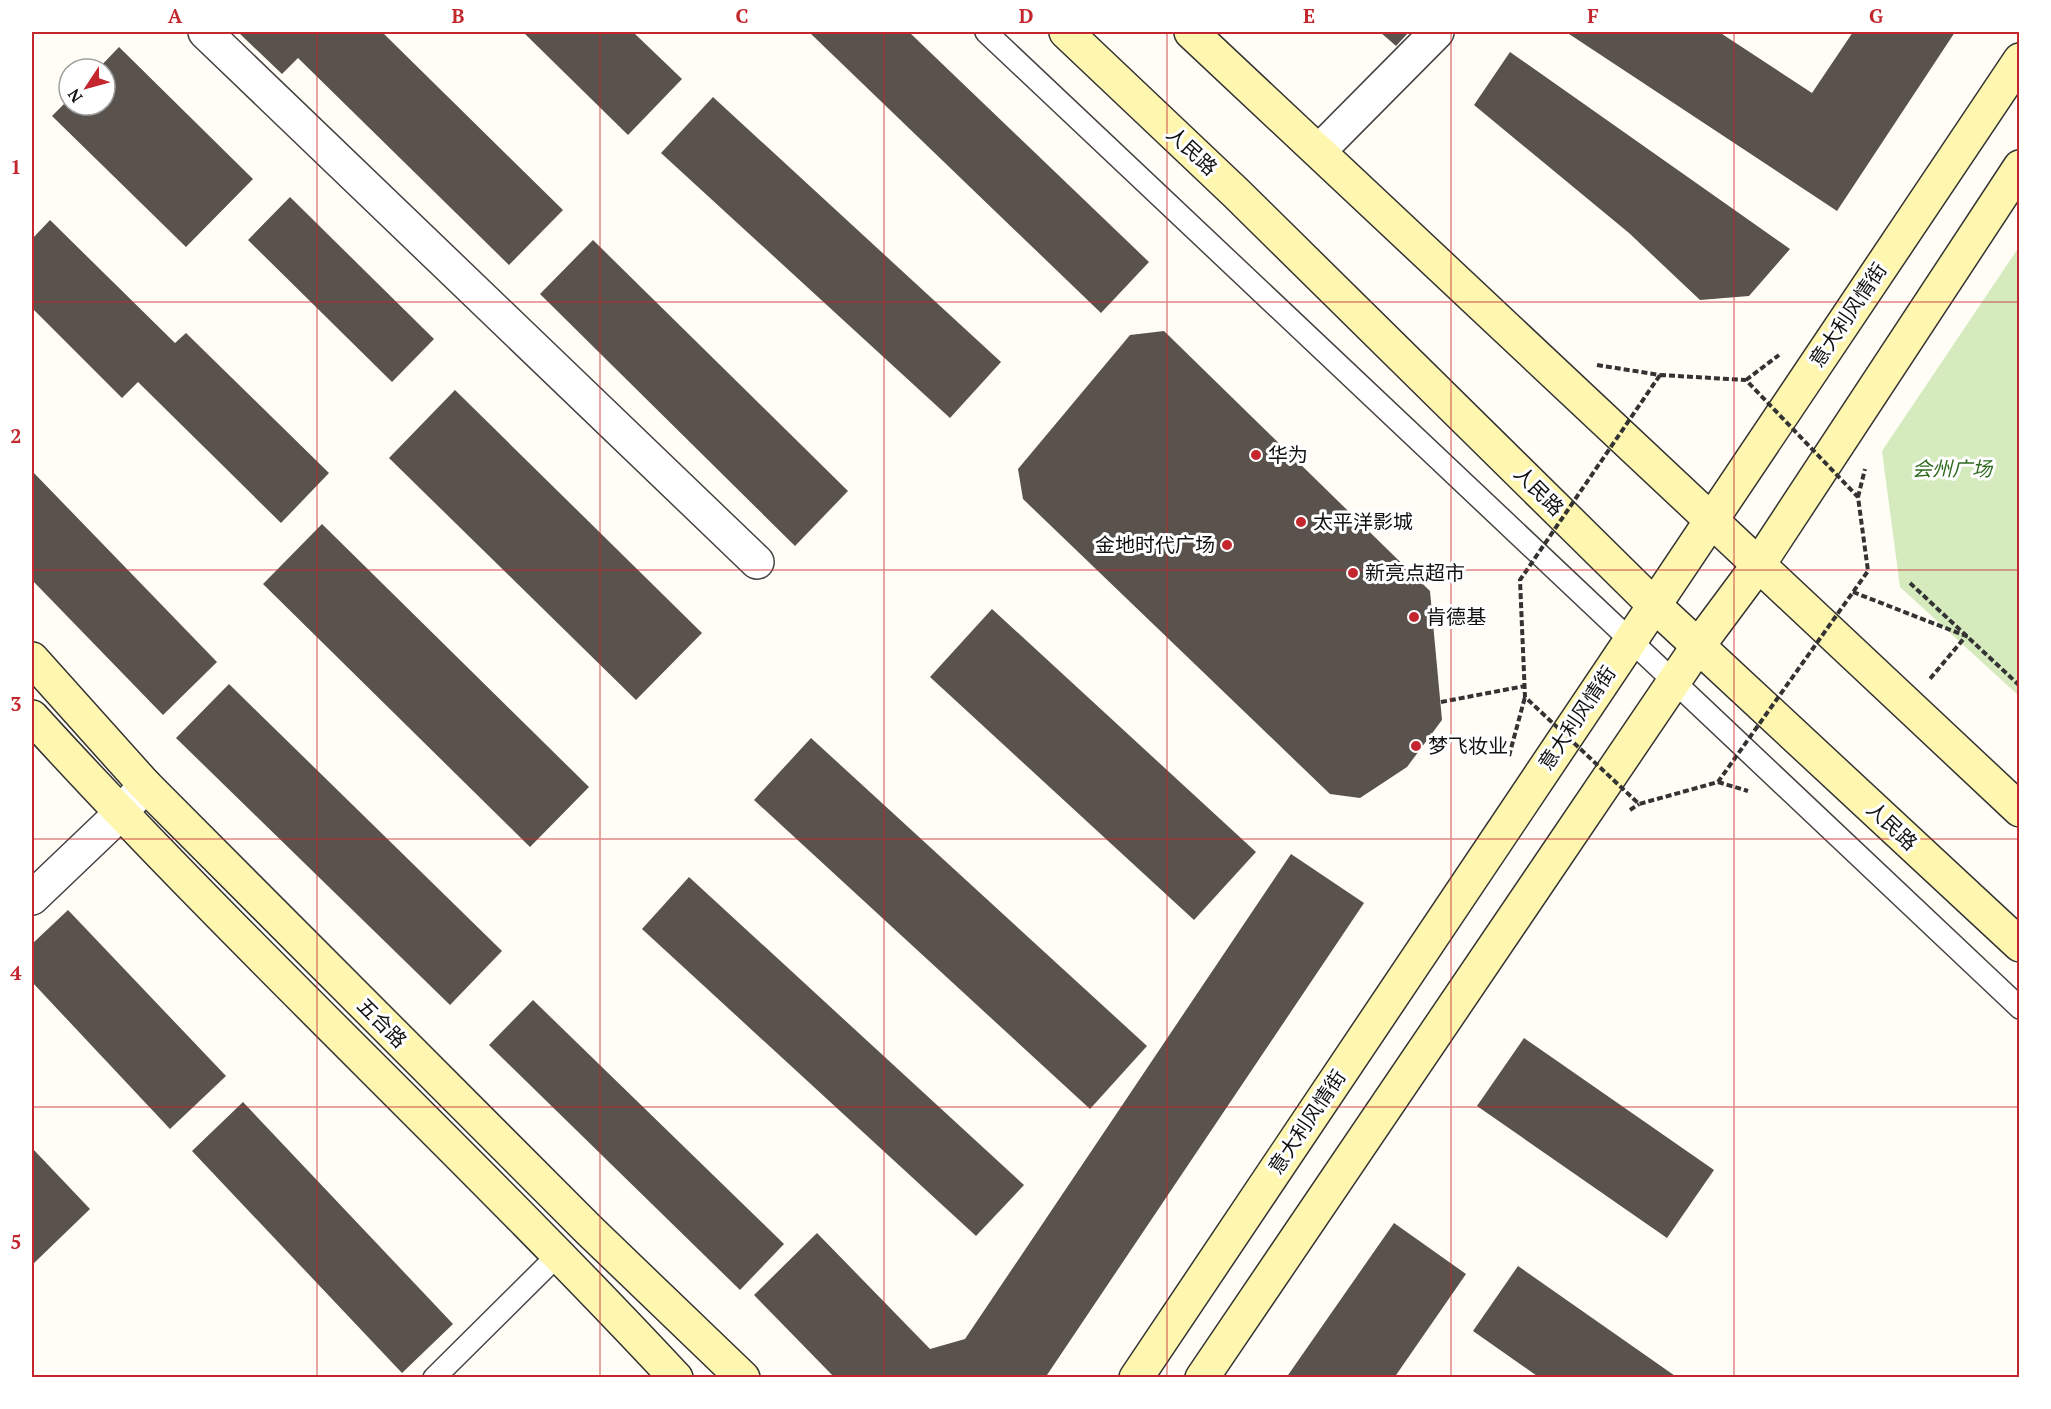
<svg xmlns="http://www.w3.org/2000/svg" width="2051" height="1409" font-family="'PT Serif','Noto Sans SC',serif">
<style>
.green{fill:#d5ebbd}
.building{fill:#5a524d}
.lines{fill:none;stroke-linecap:round;stroke-linejoin:round}
.lane-casing{stroke:#444;stroke-width:24}
.street-casing{stroke:#444;stroke-width:36}
.secondary-casing{stroke:#333;stroke-width:36}
.path{stroke:#333;stroke-width:4;stroke-dasharray:6 3;stroke-linecap:butt}
.lane{stroke:#fff;stroke-width:21}
.street{stroke:#fff;stroke-width:33}
.secondary{stroke:#fff6b0;stroke-width:33}
.path-bridge{stroke:#333;stroke-width:4;stroke-dasharray:6 3;stroke-linecap:butt}
.grid{fill:none;stroke:#c4262e;stroke-width:1.5;stroke-opacity:0.55}
.poi-dot{fill:#c4262e;stroke:#fff;stroke-width:2}
.labels{text-anchor:middle;stroke-width:6;stroke-linejoin:round;paint-order:stroke}
.street-label{font-size:20px;fill:#111;stroke:#fff}
.poi-label{font-size:20px;fill:#111;stroke:#fff;text-anchor:start}
.park-label{font-size:20px;font-style:italic;fill:#2f6b1f;stroke:#fff}
.neatline{fill:none;stroke:#c4262e;stroke-width:2}
.grid-label{font-size:20px;text-anchor:middle;font-weight:bold;fill:#c4262e}
</style>
<rect width="100%" height="100%" fill="#fffdf5"/>
<polygon class="green" points="2019,247 2019,696 1900,587 1882,451"/>
<g class="building">
<polygon points="238,32 382,32 563,210 509,265 298,58 282,74"/>
<polygon points="523,32 633,32 682,79 628,135"/>
<polygon points="809,32 909,32 1149,262 1101,313"/>
<polygon points="1380,32 1409,32 1396,46"/>
<polygon points="1566,32 1719,32 1812,93 1853,32 1955,32 1837,211"/>
<polygon points="119,47 253,179 186,247 52,116 69,99 69,105 105,105 105,69 98,69"/>
<polygon points="1510,52 1790,249 1749,296 1700,300 1629,233 1474,105"/>
<polygon points="713,97 1001,362 950,418 661,153"/>
<polygon points="290,197 434,339 392,382 248,240"/>
<polygon points="50,220 175,343 186,333 329,473 281,523 138,382 122,398 32,308 32,239"/>
<polygon points="593,240 848,491 795,546 540,294"/>
<polygon points="1164,331 1430,591 1442,720 1407,767 1360,798 1330,794 1023,499 1018,469 1130,335"/>
<polygon points="455,390 702,633 636,700 389,458"/>
<polygon points="32,471 217,662 163,715 32,580"/>
<polygon points="322,524 589,787 530,847 263,584"/>
<polygon points="992,609 1256,852 1194,920 930,677"/>
<polygon points="229,684 502,951 450,1005 176,738"/>
<polygon points="811,738 1147,1046 1090,1109 754,800"/>
<polygon points="1291,854 1364,903 1045,1378 835,1378 754,1295 817,1233 930,1349 965,1339"/>
<polygon points="689,877 1024,1185 976,1236 642,929"/>
<polygon points="68,910 226,1076 170,1129 32,982 32,944"/>
<polygon points="533,1000 784,1244 740,1290 489,1045"/>
<polygon points="1524,1038 1714,1170 1667,1238 1477,1106"/>
<polygon points="243,1102 453,1324 402,1373 192,1151"/>
<polygon points="32,1148 90,1209 32,1265"/>
<polygon points="1394,1223 1466,1274 1394,1378 1286,1378"/>
<polygon points="1518,1266 1678,1378 1540,1378 1473,1331"/>
</g>
<g class="lines">
<g class="lane-casing">
<g id="lane">
<polyline points="986,32 2020,1008"/>
<polyline points="434,1378 560,1253"/>
</g>
</g>
<g class="street-casing">
<g id="street">
<polyline points="205,32 757,562"/>
<polyline points="1319,151 1437,32"/>
<polyline points="32,898 120,814 145,785"/>
</g>
</g>
<g class="secondary-casing">
<g id="secondary">
<polyline points="1066,32 1236,193 1653,604 2020,945"/>
<polyline points="1191,32 2020,810"/>
<polyline points="32,659 145,785 589,1230 743,1378"/>
<path d="M 32,717 C 239,944 466,1153 676,1378"/>
<polyline points="1136,1378 2020,60"/>
<polyline points="1202,1378 1698,646 1759,564 2020,167"/>
</g>
</g>
<g class="path">
<polyline points="1597,365 1660,375"/>
<polyline points="1746,380 1779,355"/>
<polyline points="1858,497 1865,469"/>
<polyline points="1910,583 2020,686"/>
<polyline points="1853,592 1966,636 1929,680"/>
<polyline points="1441,702 1525,686"/>
<polyline points="1509,756 1525,697"/>
<polyline points="1718,782 1748,791"/>
<polyline points="1630,810 1639,804"/>
</g>
<use href="#lane" class="lane"/>
<use href="#street" class="street"/>
<use href="#secondary" class="secondary"/>
<polygon class="path-bridge" points="1660,375 1746,380 1858,497 1868,571 1718,782 1639,804 1525,697 1520,580"/>
</g>
<path class="grid" d="M 317,32 L 317,1378M 600,32 L 600,1378M 884,32 L 884,1378M 1167,32 L 1167,1378M 1451,32 L 1451,1378M 1734,32 L 1734,1378M 32,302 L 2020,302M 32,570 L 2020,570M 32,839 L 2020,839M 32,1107 L 2020,1107"/>
<g class="poi-dot">
<circle cx="1256" cy="455" r="6"/>
<circle cx="1301" cy="522" r="6"/>
<circle cx="1227" cy="545" r="6"/>
<circle cx="1353" cy="573" r="6"/>
<circle cx="1414" cy="617" r="6"/>
<circle cx="1416" cy="746" r="6"/>
</g>
<g class="labels">
<g class="street-label">
<text transform="translate(1192 151) rotate(43)" y="7">人民路</text>
<text transform="translate(1848 315) rotate(-56)" y="7">意大利风情街</text>
<text transform="translate(1539 491) rotate(45)" y="7">人民路</text>
<text transform="translate(1577 718) rotate(-56)" y="7">意大利风情街</text>
<text transform="translate(1892 826) rotate(43)" y="7">人民路</text>
<text transform="translate(382 1023) rotate(45)" y="7">五合路</text>
<text transform="translate(1307 1122) rotate(-56)" y="7">意大利风情街</text>
</g>
<g class="poi-label">
<text x="1268" y="462">华为</text>
<text x="1313" y="529">太平洋影城</text>
<text x="1215" y="552" text-anchor="end">金地时代广场</text>
<text x="1365" y="580">新亮点超市</text>
<text x="1426" y="624">肯德基</text>
<text x="1428" y="753">梦飞妆业</text>
</g>
<g class="park-label">
<text x="1952" y="476">会州广场</text>
</g>
</g>
<rect width="2051" height="1409" fill="none" stroke="#ffffff" stroke-width="66"/>
<g transform="translate(87 87) rotate(234)"><circle r="28" fill="#ffffff" stroke="#a0a0a0" stroke-width="1.5"/>
<path d="M0-4.5L10 22L0 15L-10 22Z" fill="#c4262e"/>
<text y="-9" font-size="16" font-weight="bold" text-anchor="middle" fill="#111111">N</text>
</g>
<rect x="33" y="33" width="1985" height="1343" class="neatline"/>
<g class="grid-label">
<text x="175" y="23">A</text>
<text x="458" y="23">B</text>
<text x="742" y="23">C</text>
<text x="1026" y="23">D</text>
<text x="1309" y="23">E</text>
<text x="1593" y="23">F</text>
<text x="1876" y="23">G</text>
<text x="16" y="174">1</text>
<text x="16" y="443">2</text>
<text x="16" y="711">3</text>
<text x="16" y="980">4</text>
<text x="16" y="1249">5</text>
</g>
</svg>
